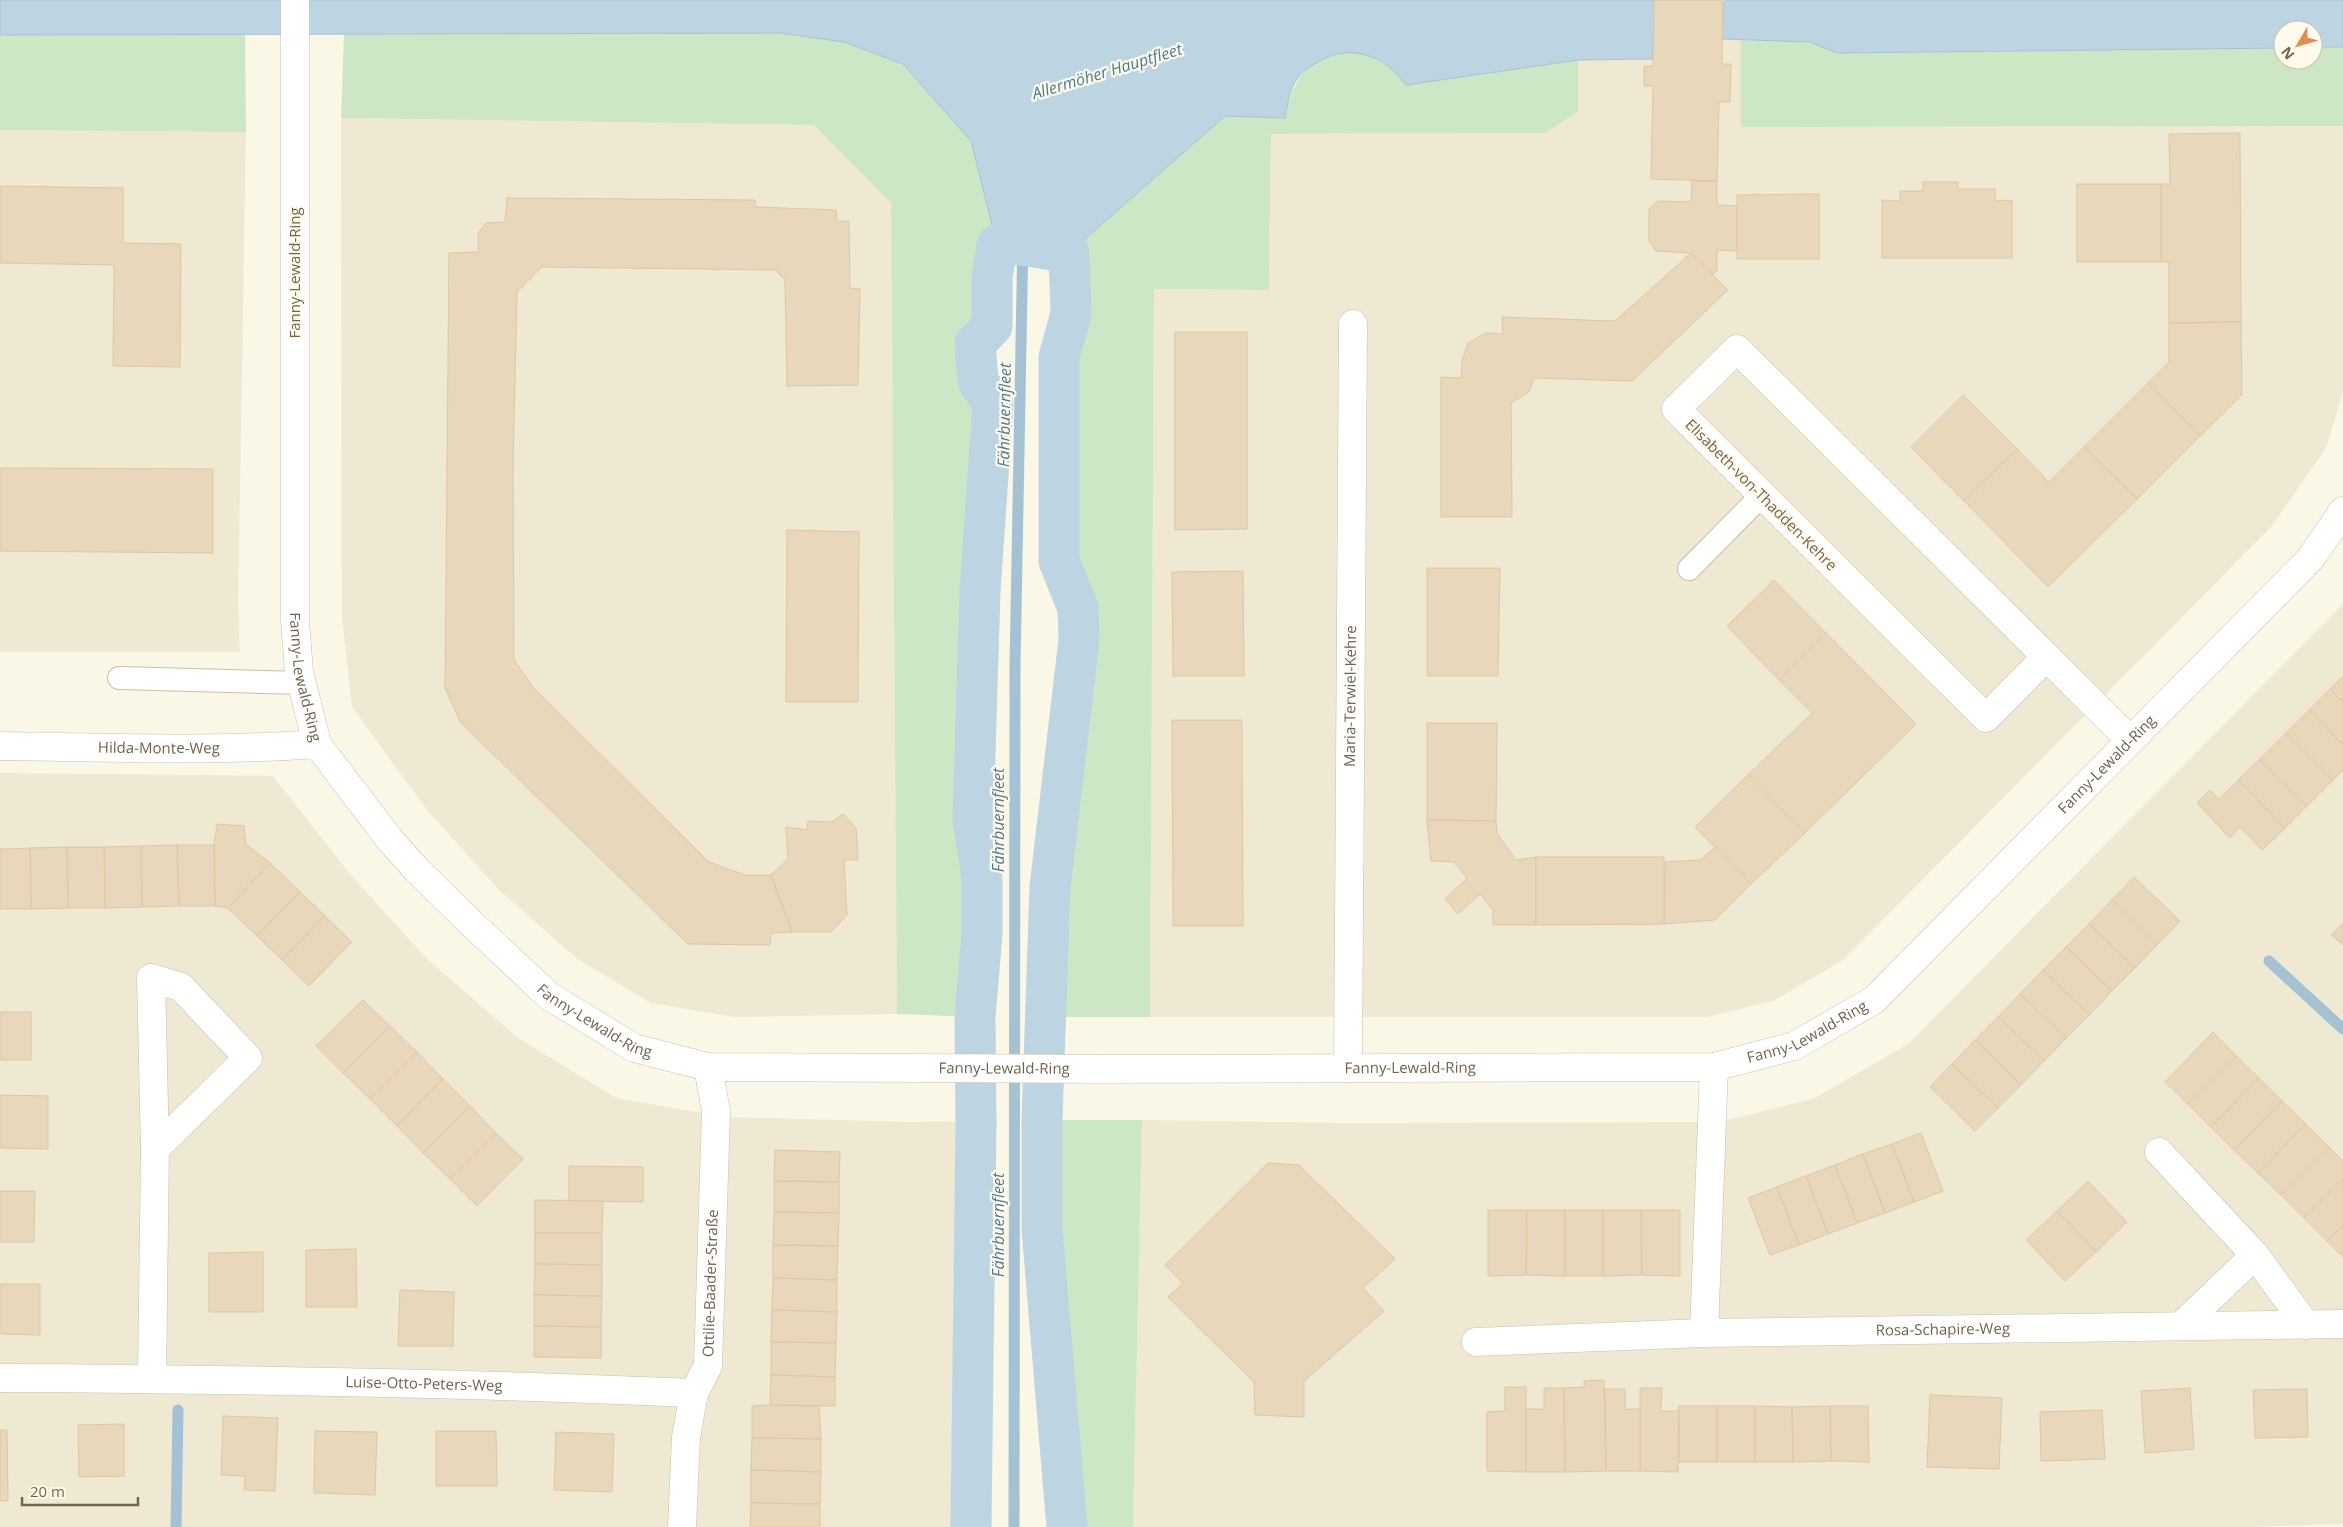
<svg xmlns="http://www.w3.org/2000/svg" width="2343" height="1527" font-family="'Open Sans',sans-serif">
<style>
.residential{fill:#efe8d3}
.green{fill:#cde7c6}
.water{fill:#bdd5e3;stroke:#a4c2d4}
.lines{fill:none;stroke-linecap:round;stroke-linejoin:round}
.stream{stroke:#a4c2d4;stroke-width:11}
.canal{stroke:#bdd5e3;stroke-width:41}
.building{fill:#e9d7bc;stroke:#e0c6a2}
.service-casing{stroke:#c9bfab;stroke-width:24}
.minor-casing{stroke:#c9bfab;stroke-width:29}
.service{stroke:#fff;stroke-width:22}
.minor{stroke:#fff;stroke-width:28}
.labels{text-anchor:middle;stroke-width:4.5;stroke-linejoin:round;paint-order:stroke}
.street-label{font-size:15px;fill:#73624d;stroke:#fefbed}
.water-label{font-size:16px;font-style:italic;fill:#4f7991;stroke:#fefbed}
</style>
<rect width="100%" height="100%" fill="#fbf7e7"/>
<g class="residential">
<polygon points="1722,39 1741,40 1741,127 2343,126 2343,392 2326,448 2272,526 1843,960 1775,1000 1708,1017 1150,1017 1154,289 1269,290 1271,134 1545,133 1578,112 1578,60 1653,59 1653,40"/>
<polygon points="341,118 814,125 891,203 897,1014 734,1017 651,1003 576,958 498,889 427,810 352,707 342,617"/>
<polygon points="0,130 246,132 238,602 240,652 0,652"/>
<polygon points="2343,604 2343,1524 2250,1527 1133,1527 1142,1120 1349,1123 1721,1122 1815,1098 1908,1044"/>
<polygon points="0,773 273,776 349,873 428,960 518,1038 616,1098 724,1117 909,1122 976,1121 971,1527 0,1527"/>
</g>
<g class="green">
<polygon points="245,33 246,132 0,130 0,35"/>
<polygon points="344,33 780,33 844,42 903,64 971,141 997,245 992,278 992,326 975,344 978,381 993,403 980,591 973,819 982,878 982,934 975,1017 897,1014 891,203 814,125 341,118"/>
<polygon points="1741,40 1810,42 1837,53 2283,48 2283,60 2313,60 2313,47 2343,47 2343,126 1741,127"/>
<path d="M 1357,52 C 1378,59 1393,67 1406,85 L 1578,60 L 1578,112 L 1545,133 L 1271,134 L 1269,290 L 1154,289 L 1150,1017 L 1046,1017 L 1050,887 L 1079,640 L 1078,608 L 1059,561 L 1059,357 L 1071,314 L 1069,253 L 1225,116 L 1285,118 C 1294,74 1310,54 1357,52 Z"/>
<polygon points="1042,1120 1142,1120 1133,1527 1067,1527 1042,1229"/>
</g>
<g class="water">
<path d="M 0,0 L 1654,0 L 1653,59 L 1578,60 L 1406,85 C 1385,55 1348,42 1316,63 C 1309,67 1302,72 1298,78 C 1289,90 1288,104 1285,118 L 1225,116 L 1069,253 L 1023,251 L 997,245 L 971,141 L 903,64 L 844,42 L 780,33 L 0,35 Z"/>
<polygon points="1726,0 2343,0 2343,47 2313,47 2313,30 2283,30 2283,48 1837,53 1810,42 1722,39 1723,2"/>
</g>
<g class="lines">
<g class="stream">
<polyline points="2269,961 2343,1029"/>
<polyline points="176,1527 178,1410"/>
<polyline points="1014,1527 1015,666 1023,236"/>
</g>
<polyline class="canal" points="971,1527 976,1121 975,1017 982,934 982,878 973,819 980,591 993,403 978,381 975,344 992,326 992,278 997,245 1023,245 1069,253 1071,314 1059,357 1059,561 1078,608 1079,640 1050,887 1042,1120 1042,1229 1067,1527"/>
</g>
<g class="building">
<polygon points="1654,0 1723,0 1722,64 1731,64 1730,102 1719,102 1717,181 1651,179 1653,86 1644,86 1644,66 1653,66"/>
<polygon points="2240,133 2241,322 2169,323 2169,262 2161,262 2161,184 2170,184 2169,134"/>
<polygon points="1692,181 1717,181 1717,205 1737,206 1737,251 1717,250 1717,270 1713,275 1691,253 1656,251 1649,241 1649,209 1658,201 1691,202"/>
<polygon points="1923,182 1958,182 1958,189 1995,189 1995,201 2012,200 2012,258 1882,258 1882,200 1900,201 1900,191 1923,191"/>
<rect x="2077" y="184" width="84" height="78"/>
<polygon points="0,186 123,188 123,243 181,244 180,367 113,366 114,265 0,263"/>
<polygon points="1819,194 1819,259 1737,259 1737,195"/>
<polygon points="507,198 755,200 755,207 836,210 837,222 849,221 850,288 860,289 858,385 787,386 785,280 775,270 542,267 517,292 513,465 514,660 533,687 709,862 745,875 771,875 792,932 771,933 770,945 688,944 460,722 445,688 449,253 478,252 478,233 486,223 505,222"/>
<polygon points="1691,253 1728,290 1632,381 1534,378 1529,392 1511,403 1512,517 1441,517 1441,377 1461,378 1462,360 1468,343 1486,333 1503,334 1502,317 1615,321"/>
<polygon points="2241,322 2242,395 2200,436 2148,383 2169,362 2169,323"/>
<polygon points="1175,332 1247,332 1247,529 1175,530"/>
<polygon points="2148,383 2200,436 2137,499 2084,447"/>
<polygon points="1963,395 2017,449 1964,501 1911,447"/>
<polygon points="2084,447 2137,499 2048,587 1964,501 2017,449 2049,482"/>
<polygon points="0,468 213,469 213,553 0,551"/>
<polygon points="787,530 859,532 858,702 786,702"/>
<polygon points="1427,568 1500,568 1498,676 1427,676"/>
<polygon points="1243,571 1244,676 1173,676 1172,572"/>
<polygon points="1774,580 1826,633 1779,680 1727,626"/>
<polygon points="1826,633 1916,724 1805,833 1748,775 1812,713 1779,680"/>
<polygon points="2343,676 2343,703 2330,689"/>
<polygon points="2330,689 2343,703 2343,745 2309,710"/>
<polygon points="2309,710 2343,745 2343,770 2333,780 2286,733"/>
<polygon points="1172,720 1242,720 1243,926 1173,926"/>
<polygon points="1427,723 1497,723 1496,821 1427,820"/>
<polygon points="2286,733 2333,780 2307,806 2259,760"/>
<polygon points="2259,760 2307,806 2285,828 2238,780"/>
<polygon points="1748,775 1805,833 1751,884 1695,827"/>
<polygon points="2238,780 2285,828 2262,850 2240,827 2230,838 2197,803 2210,790 2219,799"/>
<polygon points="843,814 856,828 858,860 844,860 847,915 831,932 792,932 771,875 788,859 786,827 807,830 808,821 832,822"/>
<polygon points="1427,820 1496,821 1497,833 1516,860 1536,857 1536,925 1493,925 1493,910 1480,894 1458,914 1445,899 1467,878 1454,862 1431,861"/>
<polygon points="217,824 244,826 246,844 270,863 228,908 215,906 214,845"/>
<polygon points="177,845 214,845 215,906 179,906"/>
<polygon points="177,845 179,906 142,907 141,846"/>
<polygon points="141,846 142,907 105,908 104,847"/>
<polygon points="67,847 104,847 105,908 68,908"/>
<polygon points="67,847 68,908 31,909 30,848"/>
<polygon points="1716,847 1751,884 1715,920 1664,924 1665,862 1700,860"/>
<polygon points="30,848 31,909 0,909 0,849"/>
<polygon points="1536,857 1664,857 1664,924 1536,925"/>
<polygon points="270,863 300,892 257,936 228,908"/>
<polygon points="2134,877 2180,921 2157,945 2112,900"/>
<polygon points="300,892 325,916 282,960 257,936"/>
<polygon points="2112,900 2157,945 2135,968 2089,924"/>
<polygon points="325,916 352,942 309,986 282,960"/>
<polygon points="2343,923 2343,945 2331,935"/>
<polygon points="2089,924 2135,968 2112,991 2066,947"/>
<polygon points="2066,947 2112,991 2089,1015 2043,970"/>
<polygon points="2043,970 2089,1015 2066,1038 2020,994"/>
<polygon points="2020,994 2066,1038 2044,1061 1998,1017"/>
<polygon points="363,1000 390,1026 343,1073 316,1046"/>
<rect x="0" y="1012" width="31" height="48"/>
<polygon points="1998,1017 2044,1061 2021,1085 1975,1040"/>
<polygon points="390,1026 417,1052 370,1099 343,1073"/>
<polygon points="2213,1032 2236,1056 2188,1104 2165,1082"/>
<polygon points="1975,1040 2021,1085 1998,1108 1952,1064"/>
<polygon points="417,1052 443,1079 397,1126 370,1099"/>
<polygon points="2236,1056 2259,1078 2211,1127 2188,1104"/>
<polygon points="1952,1064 1998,1108 1975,1131 1930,1087"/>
<polygon points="2259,1078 2282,1101 2234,1150 2211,1127"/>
<polygon points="443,1079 470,1106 423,1153 397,1126"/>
<polygon points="0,1095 48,1096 48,1149 0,1148"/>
<polygon points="2282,1101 2306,1124 2258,1173 2234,1150"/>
<polygon points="470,1106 496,1133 450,1179 423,1153"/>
<polygon points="2306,1124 2329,1147 2281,1195 2258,1173"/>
<polygon points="496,1133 523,1159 477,1206 450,1179"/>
<polygon points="1921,1133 1943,1191 1914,1202 1892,1144"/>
<polygon points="1892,1144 1914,1202 1885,1213 1863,1154"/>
<polygon points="2329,1147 2343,1161 2343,1179 2304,1218 2281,1195"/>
<polygon points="775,1150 840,1152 839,1182 774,1181"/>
<polygon points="1863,1154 1885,1213 1857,1223 1835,1165"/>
<polygon points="1268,1163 1299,1165 1395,1259 1363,1288 1384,1311 1304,1381 1304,1417 1255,1415 1254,1382 1168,1297 1183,1283 1165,1265"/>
<polygon points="1835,1165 1857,1223 1828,1234 1806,1176"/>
<polygon points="569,1166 643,1167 643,1202 569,1201"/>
<polygon points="1806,1176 1828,1234 1799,1245 1777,1187"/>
<polygon points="2343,1179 2343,1225 2327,1241 2304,1218"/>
<polygon points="774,1181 839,1182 839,1213 774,1212"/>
<polygon points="2088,1181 2127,1222 2096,1252 2057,1211"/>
<polygon points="1777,1187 1799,1245 1770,1255 1748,1198"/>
<polygon points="0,1191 35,1191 34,1242 0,1242"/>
<polygon points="535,1200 603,1201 602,1233 535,1233"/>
<polygon points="1488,1210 1527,1210 1526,1275 1488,1276"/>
<polygon points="1527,1210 1565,1210 1565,1276 1526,1275"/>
<rect x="1565" y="1210" width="38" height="66"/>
<polygon points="1603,1210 1641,1210 1642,1275 1603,1276"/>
<polygon points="1641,1210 1680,1210 1680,1276 1642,1275"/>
<polygon points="2057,1211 2096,1252 2065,1281 2026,1240"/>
<polygon points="774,1212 839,1213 838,1246 773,1245"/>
<polygon points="2343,1225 2343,1257 2327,1241"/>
<polygon points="535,1233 602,1233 602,1265 535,1264"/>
<polygon points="773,1245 838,1246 837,1280 773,1278"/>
<polygon points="356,1249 357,1307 306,1307 306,1250"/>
<polygon points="263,1252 263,1312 209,1312 209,1253"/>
<polygon points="535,1264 602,1265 602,1296 534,1295"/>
<polygon points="773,1278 837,1280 837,1312 772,1310"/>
<polygon points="0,1284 40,1284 40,1335 0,1334"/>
<polygon points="400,1290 454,1292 453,1346 398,1346"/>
<polygon points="534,1295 602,1296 601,1327 534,1326"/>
<polygon points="772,1310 837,1312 836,1343 771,1342"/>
<polygon points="534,1326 601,1327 601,1358 534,1357"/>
<polygon points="771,1342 836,1343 835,1377 771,1375"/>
<polygon points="771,1375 835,1377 835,1406 770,1405"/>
<polygon points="1604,1380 1606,1471 1565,1472 1564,1388 1584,1387 1584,1381"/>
<polygon points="1505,1387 1526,1387 1526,1472 1487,1471 1487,1412 1505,1411"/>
<polygon points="1544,1388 1564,1388 1565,1472 1526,1472 1526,1409 1544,1409"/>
<polygon points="1640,1388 1662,1388 1661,1411 1679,1411 1678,1472 1640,1471"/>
<polygon points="2190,1388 2194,1449 2145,1453 2141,1391"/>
<polygon points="1605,1389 1625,1389 1625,1409 1640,1409 1640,1471 1606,1471"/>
<polygon points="2307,1389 2308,1437 2255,1438 2253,1390"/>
<polygon points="1930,1395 2002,1398 1999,1469 1927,1467"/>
<polygon points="770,1405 819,1406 821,1439 752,1438 752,1406"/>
<rect x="1679" y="1406" width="38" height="56"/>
<rect x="1717" y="1406" width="38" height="56"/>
<polygon points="1755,1406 1792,1407 1793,1462 1755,1462"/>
<polygon points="1830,1406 1868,1406 1869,1462 1831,1461"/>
<polygon points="1830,1406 1831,1461 1793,1462 1792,1407"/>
<polygon points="2102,1410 2105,1459 2041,1461 2040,1412"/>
<polygon points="223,1416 278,1418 275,1491 244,1490 245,1476 221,1475"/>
<polygon points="124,1424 124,1476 79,1477 78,1425"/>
<polygon points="0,1430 7,1430 8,1501 0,1501"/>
<polygon points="315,1431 377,1432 375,1495 314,1493"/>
<polygon points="436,1431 496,1431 497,1486 436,1486"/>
<polygon points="556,1432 614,1434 612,1492 554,1490"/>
<polygon points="752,1438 821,1439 821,1472 751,1470"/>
<polygon points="751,1470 821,1472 820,1504 751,1503"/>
<polygon points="751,1503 820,1504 820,1527 750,1527"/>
</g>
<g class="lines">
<g class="service-casing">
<g id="service">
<polyline points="1689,569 1762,495"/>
<polyline points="119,678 302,683"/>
</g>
</g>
<g class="minor-casing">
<g id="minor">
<path id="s1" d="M 295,0 L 295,621 L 299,672 L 317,744 L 390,840 L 417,870 L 472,924 L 549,996 L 634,1048 L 708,1067 L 1099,1069 L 1714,1067 L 1794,1046 L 1874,1000 L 2311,558 L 2343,511"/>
<polyline points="2046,657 1986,718 1676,409 1737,349 2130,740"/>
<path id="s2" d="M 0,746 C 105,747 212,752 317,744"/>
<path id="s3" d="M 1714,1067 L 1704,1333 L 2343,1324"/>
<path id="s4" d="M 1348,1068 L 1353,324"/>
<polyline points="2159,1152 2255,1255 2306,1325"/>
<polyline points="2181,1326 2255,1255"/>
<polyline points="1476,1342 1704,1333"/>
<path id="s5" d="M 0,1378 C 231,1379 463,1383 694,1393"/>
<polyline points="152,1379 155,1149 151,978 181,987 248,1058 155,1149"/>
<path id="s6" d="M 682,1527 L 686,1437 L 694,1393 L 708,1366 L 716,1111 L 708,1067"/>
</g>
</g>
<use href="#service" class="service"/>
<use href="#minor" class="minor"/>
</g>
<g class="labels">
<g class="street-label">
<text transform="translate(295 273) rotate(-90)" y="5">Fanny-Lewald-Ring</text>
<text transform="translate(1761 495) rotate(45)" y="5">Elisabeth-von-Thadden-Kehre</text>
<text dy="5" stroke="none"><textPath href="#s1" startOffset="678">Fanny-Lewald-Ring</textPath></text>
<text dy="5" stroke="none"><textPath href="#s4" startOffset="372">Maria-Terwiel-Kehre</textPath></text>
<text dy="5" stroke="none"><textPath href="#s2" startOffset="159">Hilda-Monte-Weg</textPath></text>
<text dy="5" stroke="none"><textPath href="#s1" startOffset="2778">Fanny-Lewald-Ring</textPath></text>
<text dy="5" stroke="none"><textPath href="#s1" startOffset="1142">Fanny-Lewald-Ring</textPath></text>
<text dy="5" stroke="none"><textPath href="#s1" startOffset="2372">Fanny-Lewald-Ring</textPath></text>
<text dy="5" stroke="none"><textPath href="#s1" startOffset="1968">Fanny-Lewald-Ring</textPath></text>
<text dy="5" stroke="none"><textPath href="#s1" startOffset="1562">Fanny-Lewald-Ring</textPath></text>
<text dy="5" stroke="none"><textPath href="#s6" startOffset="248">Ottilie-Baader-Straße</textPath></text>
<text dy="5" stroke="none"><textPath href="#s3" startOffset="505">Rosa-Schapire-Weg</textPath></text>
<text dy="5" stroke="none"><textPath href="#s5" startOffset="424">Luise-Otto-Peters-Weg</textPath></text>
</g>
<g class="water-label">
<text transform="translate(1107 71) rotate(-17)" y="6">Allermöher Hauptfleet</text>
<text transform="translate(1004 415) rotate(-89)" y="6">Fährbuernfleet</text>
<text transform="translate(998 820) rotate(-90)" y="6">Fährbuernfleet</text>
<text transform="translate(998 1225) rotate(-90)" y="6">Fährbuernfleet</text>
</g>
</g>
<g transform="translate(2298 45) rotate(232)"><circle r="24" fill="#fefbed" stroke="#c6bead"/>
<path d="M0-4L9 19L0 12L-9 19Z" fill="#db8f55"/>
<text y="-8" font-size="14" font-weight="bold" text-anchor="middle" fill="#73624d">N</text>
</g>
<path d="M22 1497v8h116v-8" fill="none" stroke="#73624d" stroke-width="2.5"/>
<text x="30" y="1497" font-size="15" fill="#73624d" stroke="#fefbed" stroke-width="4" paint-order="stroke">20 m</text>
</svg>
